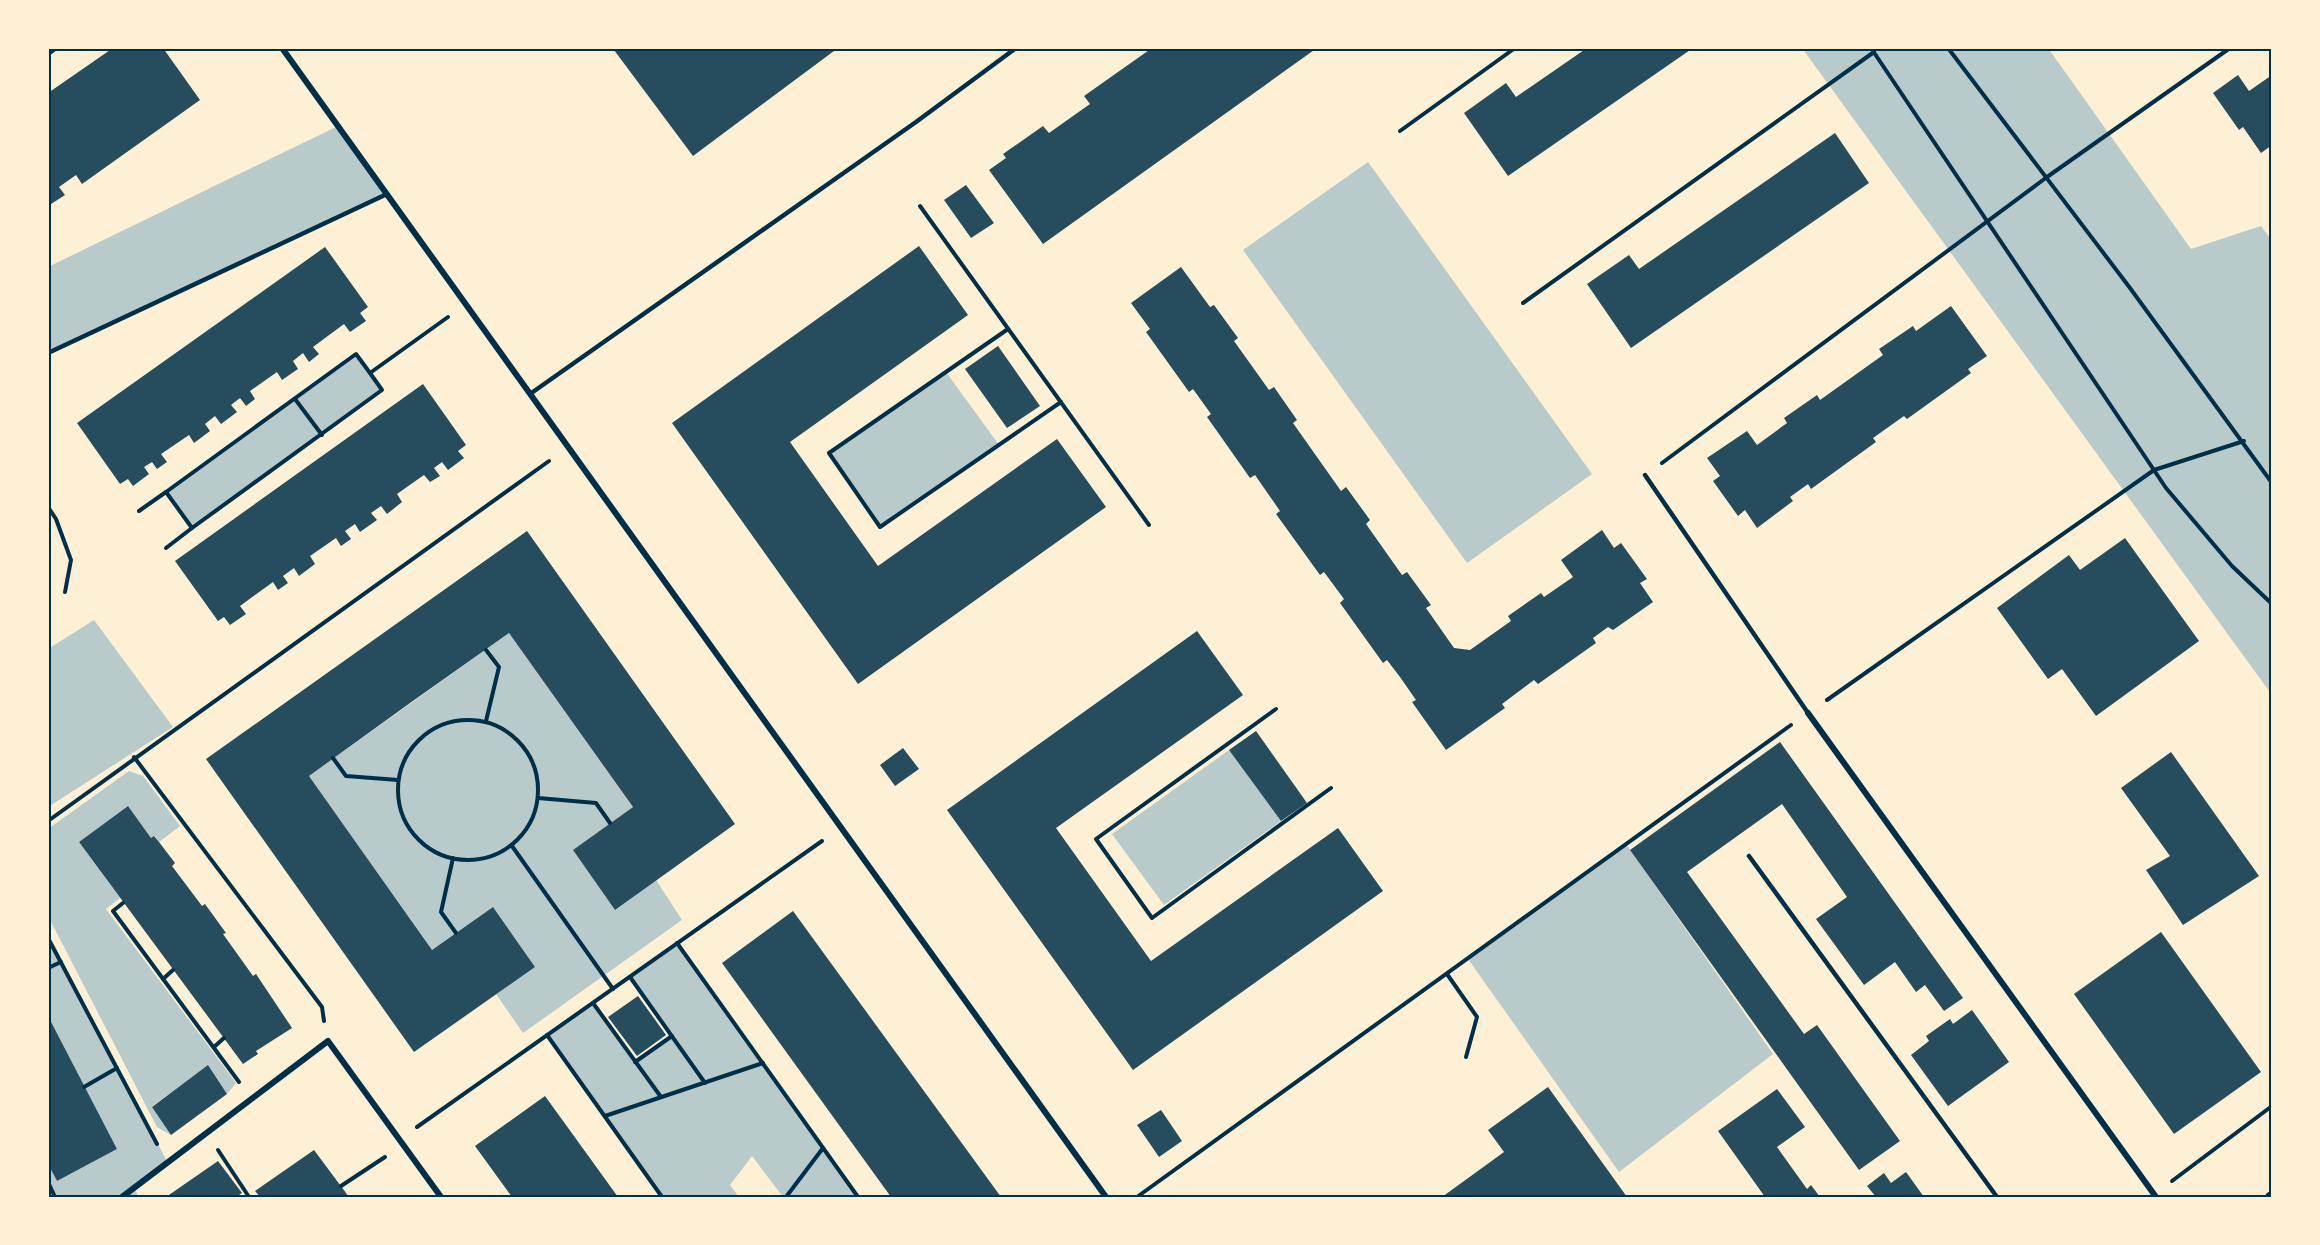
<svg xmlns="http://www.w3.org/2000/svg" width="2320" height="1245" font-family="'Space Grotesk',sans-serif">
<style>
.green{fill:#b9caca}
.building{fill:#264d5e}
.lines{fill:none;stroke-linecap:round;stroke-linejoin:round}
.path{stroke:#003049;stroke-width:4}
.service{stroke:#003049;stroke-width:4.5}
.minor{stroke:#003049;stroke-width:6}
.tertiary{stroke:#003049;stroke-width:10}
.neatline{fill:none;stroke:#003049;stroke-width:2}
</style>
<rect width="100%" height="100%" fill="#fdf0d5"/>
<g class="green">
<polygon points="1802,48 2048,48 2191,249 2261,226 2272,241 2272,695"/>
<polygon points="338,126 387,194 48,353 48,267"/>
<polygon points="1368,162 1592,474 1467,563 1243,250"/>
<polygon points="356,354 382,390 192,528 166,492"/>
<polygon points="946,372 999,445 880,527 829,453"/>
<polygon points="94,620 173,727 48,807 48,649"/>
<polygon points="509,633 633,807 573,850 615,910 656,880 682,920 523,1033 496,994 535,967 493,907 432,950 309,776"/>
<polygon points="1229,750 1281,821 1164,905 1112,834"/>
<polygon points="129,771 143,776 180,826 159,842 155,836 151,838 128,806 79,842 120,898 106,909 236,1083 227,1094 208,1066 152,1106 171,1135 157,1127 48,916 48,829"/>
<polygon points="1626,844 1773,1054 1619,1172 1468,959"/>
<polygon points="48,937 168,1163 134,1188 139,1197 50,1197 48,1193 48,1164 57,1181 117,1149 48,1016"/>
<polygon points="677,943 858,1197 783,1197 752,1156 730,1185 739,1197 662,1197 547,1035 592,1003 635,1062 671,1036 630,977"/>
</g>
<g class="building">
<polygon points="113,48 163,48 200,100 82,184 76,175 59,187 65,195 48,206 48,93"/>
<polygon points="618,48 838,48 693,156 614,50"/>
<polygon points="1152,48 1317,48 1043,244 989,170 1006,158 1003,154 1043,126 1049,133 1090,104 1084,96"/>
<polygon points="1587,48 1693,48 1508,176 1464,113 1506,83 1516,97"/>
<polygon points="2238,75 2249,91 2272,75 2272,145 2261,153 2243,127 2239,130 2213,93"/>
<polygon points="1835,133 1869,183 1631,348 1587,284 1629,255 1639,269"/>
<polygon points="966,185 994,223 971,238 944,200"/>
<polygon points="919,246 968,315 790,442 878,566 1057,439 1106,507 858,684 672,423"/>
<polygon points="325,247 368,307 360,313 366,321 350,332 344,324 313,347 319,354 309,362 303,353 293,361 298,369 282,380 277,372 250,391 255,399 246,406 240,398 231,405 237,412 221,424 215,416 205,424 210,431 194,443 189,435 161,454 167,462 157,469 152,462 144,467 149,474 133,486 128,479 120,484 77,423"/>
<polygon points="1181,267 1210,307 1214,305 1238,338 1234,341 1269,390 1274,387 1297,420 1293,423 1341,491 1346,487 1370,520 1366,524 1402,575 1407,572 1431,605 1426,608 1454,648 1470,650 1511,621 1508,616 1541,593 1544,597 1573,577 1561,560 1602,530 1614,548 1621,543 1647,579 1640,583 1653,602 1613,630 1608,627 1593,638 1596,643 1538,684 1534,680 1502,704 1505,708 1446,750 1412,702 1416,700 1400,677 1387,660 1383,663 1340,603 1344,599 1324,572 1320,575 1276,514 1280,511 1255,475 1250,478 1207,417 1211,414 1193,389 1189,392 1146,332 1150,329 1131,303"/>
<polygon points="1951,306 1987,356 1968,369 1971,373 1907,419 1904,416 1873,438 1876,442 1811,489 1808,484 1790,497 1793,501 1757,528 1745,510 1738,516 1713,481 1720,476 1707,458 1747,431 1757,445 1787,423 1784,418 1817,395 1820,400 1883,355 1879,349 1913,326 1916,331"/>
<polygon points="998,346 1040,406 1007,428 965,369"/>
<polygon points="423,384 466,445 458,451 464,458 448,470 442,462 434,468 440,476 430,482 424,475 397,494 402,502 387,514 381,506 371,513 377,520 360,532 355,524 345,531 351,539 341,546 336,538 310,556 315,564 299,576 294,568 283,576 288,583 278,590 273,582 240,606 246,614 230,625 224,617 218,621 175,561"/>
<polygon points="527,531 735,824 615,910 573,850 633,807 509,633 410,703 309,776 432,950 493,907 535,967 414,1052 206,759"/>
<polygon points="2125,538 2199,641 2096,716 2062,669 2048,679 1997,608 2069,555 2080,570"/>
<polygon points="1197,631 1243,695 1056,828 1151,961 1338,828 1383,891 1133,1070 947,810"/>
<polygon points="1256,731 1307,803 1281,821 1229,750"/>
<polygon points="1780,742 1963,998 1944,1011 1925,985 1916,992 1895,962 1864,985 1816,919 1847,897 1782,804 1687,872 1804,1034 1817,1025 1900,1141 1859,1170 1630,850"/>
<polygon points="903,748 919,769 895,786 880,765"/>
<polygon points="2171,752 2259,876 2183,925 2146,870 2170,856 2121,788"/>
<polygon points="128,806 151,838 154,836 159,842 175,863 172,866 202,906 205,904 226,933 223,934 253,976 256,974 292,1028 256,1051 258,1054 243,1064 79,842"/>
<polygon points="793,911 1001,1197 891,1197 722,963"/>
<polygon points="2161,932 2261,1072 2174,1134 2074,994"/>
<polygon points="638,996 666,1035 637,1056 608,1017"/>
<polygon points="1972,1010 2009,1062 1948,1106 1911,1055 1929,1041 1926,1036 1950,1019 1953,1024"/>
<polygon points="48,1016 117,1149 57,1181 48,1164"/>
<polygon points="208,1065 227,1094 171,1135 152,1107"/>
<polygon points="1548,1087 1627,1197 1442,1197 1504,1152 1488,1130"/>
<polygon points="1777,1089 1805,1127 1777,1147 1807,1189 1811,1185 1820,1197 1765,1197 1718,1131"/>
<polygon points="545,1096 618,1197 512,1197 475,1146"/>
<polygon points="1161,1110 1182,1141 1159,1157 1137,1125"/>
<polygon points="314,1150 349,1197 260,1197 255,1191"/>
<polygon points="218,1161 242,1193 236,1197 166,1197"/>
<polygon points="1906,1172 1924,1197 1876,1197 1867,1186 1884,1173 1891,1183"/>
</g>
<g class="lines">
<g class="path">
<polyline points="1871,48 2166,488 2232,566 2272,604"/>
<polyline points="1948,48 2130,288 2272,483"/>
<polyline points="1400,131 1515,48"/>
<polyline points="920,206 1149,525"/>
<polyline points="1523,303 1874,52"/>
<polyline points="1008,329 829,453 880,527 1061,402"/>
<polyline points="370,373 382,390 192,528 166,492 356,354 370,373 448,317"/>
<polyline points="295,399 322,435"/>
<polyline points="1662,463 2047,177 2230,48"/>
<polyline points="48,507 56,519 71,560 65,592"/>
<polyline points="139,511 166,492"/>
<polyline points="166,548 192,528"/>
<polyline points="1827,700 2154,470 2244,441"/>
<polyline points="1276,709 1096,839 1152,918 1331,788"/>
<circle cx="468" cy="790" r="70"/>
<polyline points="486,721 499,667 486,650"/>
<polyline points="134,757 322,1007 324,1021"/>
<polyline points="333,758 346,776 398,780"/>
<polyline points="538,798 596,803 610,823"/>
<polyline points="48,821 549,461"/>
<polyline points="512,846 613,989"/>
<polyline points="453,858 441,912 456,933"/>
<polyline points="123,903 113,911 239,1082"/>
<polyline points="48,938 157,1144"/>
<polyline points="677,943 858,1197"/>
<polyline points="48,968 61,962"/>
<polyline points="1447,974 1477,1017 1466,1057"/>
<polyline points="630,977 705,1083"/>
<polyline points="163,979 173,970"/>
<polyline points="593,1003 661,1097"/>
<polyline points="547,1035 662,1197"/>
<polyline points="214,1047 224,1038"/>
<polyline points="635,1062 672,1036"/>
<polyline points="84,1087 117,1068"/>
<polyline points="605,1116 763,1063"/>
<polyline points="417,1127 822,841"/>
<polyline points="218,1150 249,1197"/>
<polyline points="2172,1181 2272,1106"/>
<polyline points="48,1182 55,1197"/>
<polyline points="341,1186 385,1157"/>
<polyline points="786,1197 823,1148"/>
<polyline points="1137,1197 1791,725"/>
</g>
<g class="service">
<polyline points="48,54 56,48"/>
<polyline points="48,353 387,194"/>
<polyline points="530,394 916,122 1016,48"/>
<polyline points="1645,475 1808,713"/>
<polyline points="1749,856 1997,1197"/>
</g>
<g class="minor">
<polyline points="282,48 1106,1197"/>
<polyline points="1808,713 2156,1197"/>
<polyline points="122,1197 328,1041 441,1197"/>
</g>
<polyline class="tertiary" points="2270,1197 2272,1196"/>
</g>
<rect width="2320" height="1245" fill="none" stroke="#fdf0d5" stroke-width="99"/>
<rect x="50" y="50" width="2220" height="1146" class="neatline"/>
</svg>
